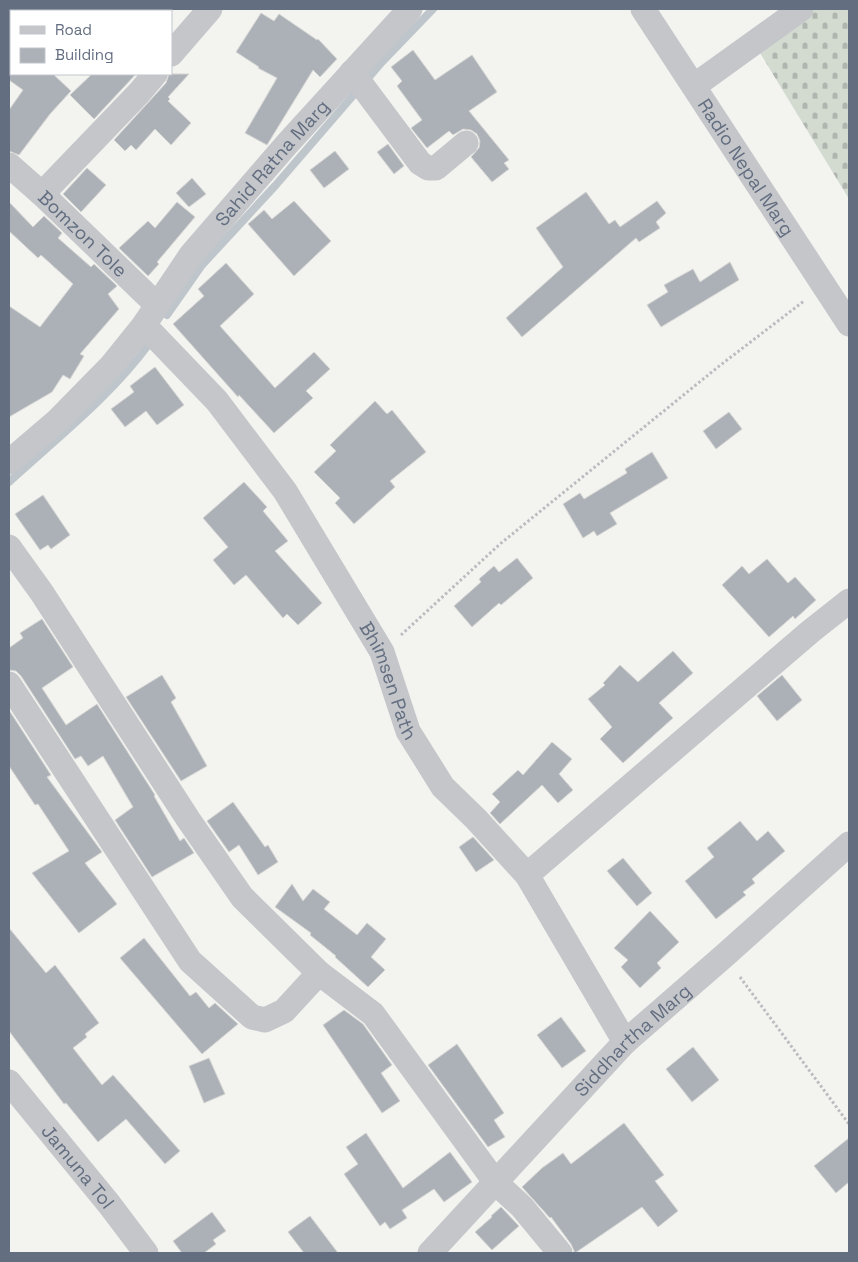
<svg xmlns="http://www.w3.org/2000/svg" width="858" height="1262" font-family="'Space Grotesk',sans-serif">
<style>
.cemetery{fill:url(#cemetery-stones)}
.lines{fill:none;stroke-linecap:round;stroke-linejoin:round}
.stream{stroke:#bec6cc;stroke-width:8}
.building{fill:#acb1b7;stroke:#d5d5d3}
.path{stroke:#bbbcbf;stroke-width:3;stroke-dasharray:2.5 2.5;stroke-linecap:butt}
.minor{stroke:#c4c6ca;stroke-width:25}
.labels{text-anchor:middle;stroke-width:5;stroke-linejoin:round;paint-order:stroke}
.street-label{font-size:19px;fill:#636e80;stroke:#fff}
</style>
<defs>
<pattern id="cemetery-stones" width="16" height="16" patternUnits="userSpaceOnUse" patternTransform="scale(1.25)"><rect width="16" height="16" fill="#d3dbd1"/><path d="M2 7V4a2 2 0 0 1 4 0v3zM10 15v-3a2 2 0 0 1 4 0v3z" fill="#afb6af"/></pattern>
</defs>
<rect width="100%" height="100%" fill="#f3f4f0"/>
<polygon class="cemetery" points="801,9 849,9 849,199 754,43"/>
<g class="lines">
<g class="stream">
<polyline points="167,315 202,265 275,186 382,62 433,9"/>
<path d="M 9,482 C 57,438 110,397 149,344"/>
</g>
</g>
<g class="building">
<polygon points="261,13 274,21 279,14 317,40 318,39 337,59 320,77 313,70 267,145 245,133 277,78 258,68 259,67 236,52"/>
<polygon points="413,50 435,80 472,55 497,92 469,111 509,160 504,163 509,169 492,182 471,157 479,148 480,141 477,134 471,130 463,129 453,135 449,131 427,148 411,128 422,120 397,86 402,81 391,67"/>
<polygon points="9,74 53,74 71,91 50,114 19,155 9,151 9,110 23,90 9,80"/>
<polygon points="92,74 136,74 94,119 70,95"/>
<polygon points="169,74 189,74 168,97 170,99 168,101 191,123 171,145 155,129 136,150 131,145 125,151 114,140 166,83"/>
<polygon points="388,144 404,166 394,174 377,152"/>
<polygon points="335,151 349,169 324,188 310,170"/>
<polygon points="87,168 106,185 81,212 63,194"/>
<polygon points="192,178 206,194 189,207 176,193"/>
<polygon points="586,192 609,224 615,220 620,227 657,201 666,213 656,222 660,228 639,242 636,238 522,337 506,318 563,267 536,228"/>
<polygon points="294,201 331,241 294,276 248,224 264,210 272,219"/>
<polygon points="9,202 33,227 44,216 62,233 58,238 91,267 94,264 117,286 108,294 119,309 80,354 84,356 70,379 63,375 52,392 9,417 9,306 40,327 73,284 41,255 38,258 9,231"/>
<polygon points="177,202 195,217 157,262 159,264 148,276 119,248 148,221 155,228"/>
<polygon points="730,262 739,280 661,327 647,305 668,292 664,285 693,269 700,282"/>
<polygon points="226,263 254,294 220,326 275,388 314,352 330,369 306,391 313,398 274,433 239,395 238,397 173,324 204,296 198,289"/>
<polygon points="155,367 184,405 157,425 146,411 125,427 111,409 134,392 130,386"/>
<polygon points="375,401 387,414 392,410 426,452 390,481 395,487 354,524 335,503 340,498 314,472 336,451 330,445"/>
<polygon points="729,412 742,429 716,449 703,431"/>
<polygon points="652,452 668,478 610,513 617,524 597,536 594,531 583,538 563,504 580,493 584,499 627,473 625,469"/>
<polygon points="244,482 267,507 263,511 288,541 275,551 322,603 298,625 287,614 283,618 246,575 234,585 213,560 228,547 203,518"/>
<polygon points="43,495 70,535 51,549 48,545 40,550 15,514"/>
<polygon points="517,558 533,578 501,605 499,603 472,627 454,606 481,582 479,579 494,566 499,572"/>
<polygon points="767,559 788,583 795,577 816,600 795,619 793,616 769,637 722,585 742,566 749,574"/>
<polygon points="42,619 73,667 42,688 66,725 97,704 155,795 154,796 180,841 184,838 194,853 152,877 115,820 133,807 103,756 88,766 81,756 75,759 21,676 16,671 9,670 9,648 23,638 20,633"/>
<polygon points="673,651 693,673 659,703 673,718 623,763 600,739 612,727 588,699 605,685 603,683 620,665 638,682"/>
<polygon points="162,675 176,698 171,702 207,766 181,781 126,697"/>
<polygon points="782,675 802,700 777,721 757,696"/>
<polygon points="9,710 51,775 47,777 102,852 85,863 117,904 79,933 32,873 69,851 38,804 35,805 9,766"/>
<polygon points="552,742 572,759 559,774 573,790 558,803 542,785 500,824 490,813 500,802 492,794 518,770 523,775"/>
<polygon points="233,802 265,847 268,845 278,862 258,875 239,845 229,852 207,821"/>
<polygon points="740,821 757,841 768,831 785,851 752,879 755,883 743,892 746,895 716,919 685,881 714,857 707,848"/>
<polygon points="473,837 494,860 476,872 459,847"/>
<polygon points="623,858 652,893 637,906 607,871"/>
<polygon points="292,884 303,901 313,889 330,902 324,909 357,935 367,923 386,939 371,957 385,970 368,987 335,957 336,956 310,935 311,933 275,907"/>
<polygon points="650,911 679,942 657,963 661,968 640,988 621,967 628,960 614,948"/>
<polygon points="9,928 46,973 55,965 99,1023 85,1034 87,1037 73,1048 102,1085 113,1075 180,1151 165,1164 126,1119 98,1142 66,1103 64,1104 9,1031"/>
<polygon points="144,938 190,996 196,992 209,1008 215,1003 238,1024 202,1054 120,958"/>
<polygon points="344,1010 363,1024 392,1065 381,1073 400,1101 382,1113 323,1025"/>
<polygon points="561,1017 586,1051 562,1068 537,1035"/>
<polygon points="457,1044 504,1113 494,1120 505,1137 488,1147 428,1065"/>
<polygon points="693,1047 719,1080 692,1102 666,1069"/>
<polygon points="209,1058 225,1094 204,1103 189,1066"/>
<polygon points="624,1123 664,1175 655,1181 678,1211 658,1227 642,1207 575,1253 571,1244 551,1217 550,1218 522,1187 542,1168 563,1153 571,1164"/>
<polygon points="366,1133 403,1188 450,1152 472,1182 444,1202 434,1189 402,1210 407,1218 390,1229 385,1222 380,1226 344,1174 358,1164 346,1147"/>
<polygon points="849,1138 849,1182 836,1193 814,1166"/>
<polygon points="501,1207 519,1226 492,1250 475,1232 492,1217 491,1216"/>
<polygon points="212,1212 226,1231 213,1240 216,1244 204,1253 182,1253 173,1241"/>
<polygon points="310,1216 338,1253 304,1253 288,1232"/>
</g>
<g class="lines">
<g class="path">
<polyline points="401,635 500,544 718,367 804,301"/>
<polyline points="740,977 849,1124"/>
</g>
<g class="minor">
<path id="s1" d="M 643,9 L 849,324"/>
<polyline points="171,54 210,9"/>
<polyline points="352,72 420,163 428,168 436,168 466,143"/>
<polyline points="694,86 801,9"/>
<path id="s2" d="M 9,165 L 42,194 L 157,305"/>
<polyline points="42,194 139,93 155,74"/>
<path id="s3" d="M 144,325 L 217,401 L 285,491 L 382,652 L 408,731 L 443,787 L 476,819 L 527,875 L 625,1042"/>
<path id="s4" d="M 9,462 L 57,421 L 111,366 L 144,325 L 191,255 L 287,144 L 410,9"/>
<polyline points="9,547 42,593 188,819 242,897 319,973 373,1014 496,1183 522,1207 560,1253"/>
<polyline points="9,684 190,961 252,1017 265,1020 284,1011 319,973"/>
<polyline points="527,875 811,631 849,601"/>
<path id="s5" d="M 9,1082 L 109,1204 L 146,1253"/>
<path id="s6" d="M 430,1253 L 625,1042 L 724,956 L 849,844"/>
</g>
</g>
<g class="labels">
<g class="street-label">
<text dy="7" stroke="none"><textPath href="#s4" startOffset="400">Sahid Ratna Marg</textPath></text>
<text dy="7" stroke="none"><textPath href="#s1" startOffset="189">Radio Nepal Marg</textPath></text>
<text dy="7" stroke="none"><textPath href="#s2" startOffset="101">Bomzon Tole</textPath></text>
<text dy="7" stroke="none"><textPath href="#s3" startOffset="435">Bhimsen Path</textPath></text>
<text dy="7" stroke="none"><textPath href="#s6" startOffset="294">Siddhartha Marg</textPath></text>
<text dy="7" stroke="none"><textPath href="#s5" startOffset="109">Jamuna Tol</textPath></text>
</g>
</g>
<rect width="858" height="1262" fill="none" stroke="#636e80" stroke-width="20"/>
<rect x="10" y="10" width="162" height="65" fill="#ffffff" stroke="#c1c5cc"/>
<rect x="20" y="26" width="25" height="8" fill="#c4c6ca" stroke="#c1c5cc"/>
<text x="55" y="35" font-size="15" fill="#636e80">Road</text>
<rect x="20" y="48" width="25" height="15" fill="#acb1b7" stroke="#c1c5cc"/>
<text x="55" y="60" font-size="15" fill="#636e80">Building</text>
</svg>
